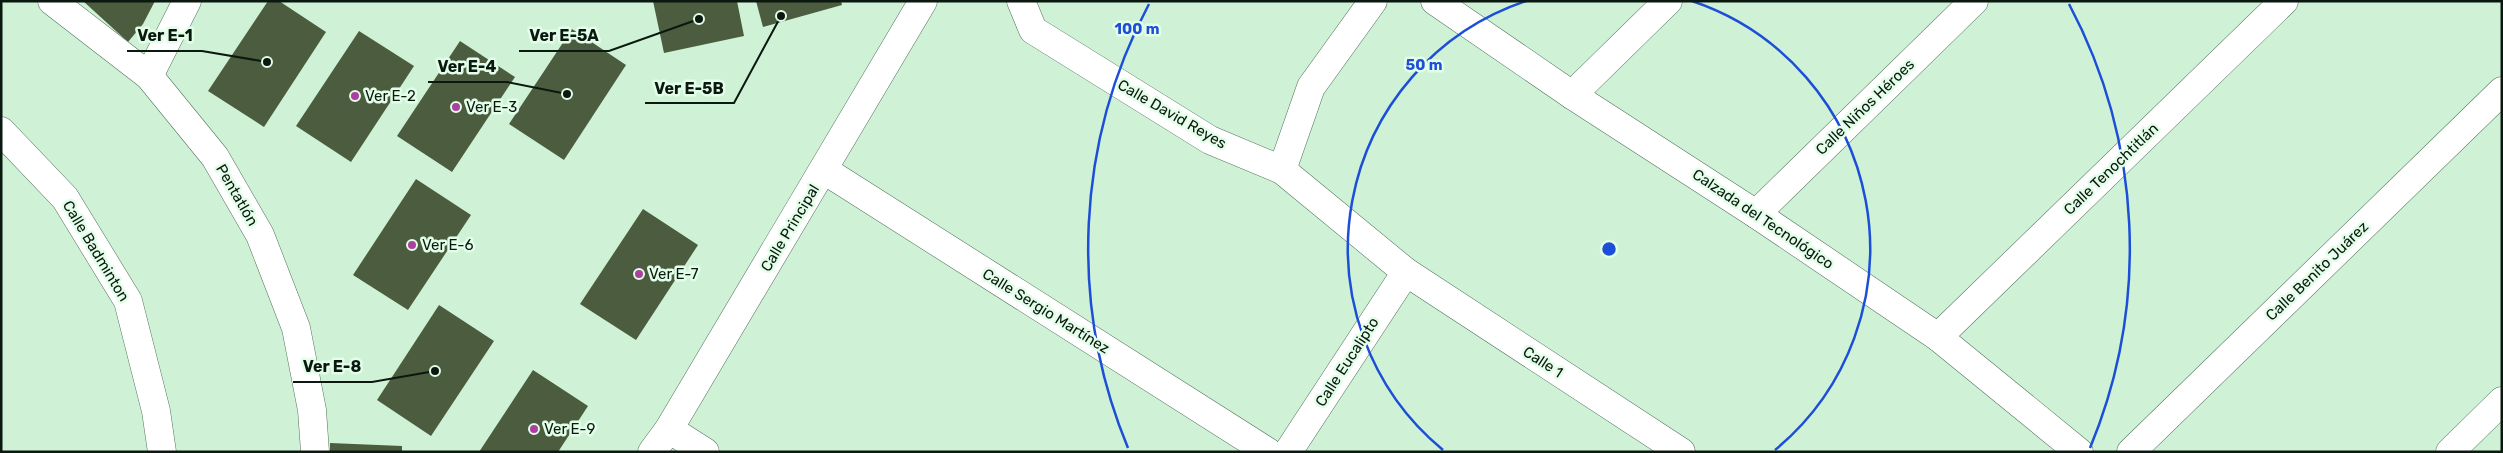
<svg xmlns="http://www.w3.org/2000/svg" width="2503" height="453" font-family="Rubik,sans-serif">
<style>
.building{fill:#4c5d3f}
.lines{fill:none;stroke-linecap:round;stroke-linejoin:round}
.minor-casing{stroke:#53725b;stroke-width:29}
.tertiary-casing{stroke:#53725b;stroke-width:29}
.minor{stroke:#fff;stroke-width:28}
.tertiary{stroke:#fff;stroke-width:28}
.ring{fill:none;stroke:#1d4ed8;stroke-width:2.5}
.poi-dot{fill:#ab40a1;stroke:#e2fee8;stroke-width:2}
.labels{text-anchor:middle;stroke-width:5;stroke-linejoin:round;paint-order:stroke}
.poi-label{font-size:15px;fill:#0b180f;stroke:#e2fee8;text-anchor:start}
.street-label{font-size:15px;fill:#0b180f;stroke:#e2fee8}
.centre{fill:#1d4ed8;stroke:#e2fee8;stroke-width:2.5}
.ring-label{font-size:15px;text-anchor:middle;font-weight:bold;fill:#1d4ed8;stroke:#e2fee8;stroke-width:5;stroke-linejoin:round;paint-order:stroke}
.leader{fill:none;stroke:#0b180f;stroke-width:2}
.callout-dot{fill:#0b180f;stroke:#e2fee8;stroke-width:2}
.callout-label{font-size:16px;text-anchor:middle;font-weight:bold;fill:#0b180f;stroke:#e2fee8;stroke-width:5;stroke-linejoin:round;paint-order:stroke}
</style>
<rect width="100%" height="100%" fill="#cff2d7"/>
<g class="building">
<polygon points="83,1 155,1 143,24 128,42"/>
<polygon points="268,1 279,1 326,32 264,127 208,91"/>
<polygon points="653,1 737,1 744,36 664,53"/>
<polygon points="756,1 841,1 842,5 763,27"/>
<polygon points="572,29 626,65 564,160 509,124"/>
<polygon points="359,31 414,66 351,162 296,126"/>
<polygon points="460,41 515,77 452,172 397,136"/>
<polygon points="416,179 471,215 408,310 353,275"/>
<polygon points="643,209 698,245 636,340 580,304"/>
<polygon points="439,305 494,341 431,436 377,400"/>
<polygon points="533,370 588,406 558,452 479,452"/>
<polygon points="330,443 402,446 402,452 330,452"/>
</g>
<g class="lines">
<g class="minor-casing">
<g id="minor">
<polyline points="52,1 149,76 215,157 260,235 296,328 312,410 315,452"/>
<polyline points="1021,1 1033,30 1210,140 1282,170 1406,272 1681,452"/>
<polyline points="149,76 187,1"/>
<polyline points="1572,95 1668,1"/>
<polyline points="1,131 65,198 128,301 156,411 162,452"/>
<polyline points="824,170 1268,452"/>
<polyline points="1282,170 1311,87 1373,1"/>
<polyline points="1756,214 1974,1"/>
<polyline points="1938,337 2284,1"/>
<polyline points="669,429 705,452"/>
<polyline points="652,452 669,429 923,1"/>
<polyline points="1288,452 1406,272"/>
<polyline points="2131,452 2502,91"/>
<polyline points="2450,452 2502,401"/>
</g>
</g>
<g class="tertiary-casing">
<polyline id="tertiary" points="1435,1 1572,95 1756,214 1938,337 2079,452"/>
</g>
<use href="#minor" class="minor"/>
<use href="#tertiary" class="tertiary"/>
</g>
<g class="ring">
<path d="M1443 450A261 261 0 0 1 1526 1M1692 1A261 261 0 0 1 1775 450"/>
<path d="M1128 448A521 521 0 0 1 1149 4M2069 4A521 521 0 0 1 2090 448"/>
</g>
<g class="poi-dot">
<circle cx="355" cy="96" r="5"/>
<circle cx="456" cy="107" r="5"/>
<circle cx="412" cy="245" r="5"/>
<circle cx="639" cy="274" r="5"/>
<circle cx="534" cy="429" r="5"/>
</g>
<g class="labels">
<g class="poi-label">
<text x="365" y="101">Ver E-2</text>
<text x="466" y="112">Ver E-3</text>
<text x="422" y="250">Ver E-6</text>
<text x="649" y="279">Ver E-7</text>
<text x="544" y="434">Ver E-9</text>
</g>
<g class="street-label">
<text transform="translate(1865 107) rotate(-44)" y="5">Calle Niños Héroes</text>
<text transform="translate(1172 114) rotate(30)" y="5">Calle David Reyes</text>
<text transform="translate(2111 169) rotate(-44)" y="5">Calle Tenochtitlán</text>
<text transform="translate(237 195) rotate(60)" y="5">Pentatlón</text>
<text transform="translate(1763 219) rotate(34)" y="5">Calzada del Tecnológico</text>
<text transform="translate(790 228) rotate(-59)" y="5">Calle Principal</text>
<text transform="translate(96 251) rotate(59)" y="5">Calle Badminton</text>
<text transform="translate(2317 271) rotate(-44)" y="5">Calle Benito Juárez</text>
<text transform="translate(1046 311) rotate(32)" y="5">Calle Sergio Martínez</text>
<text transform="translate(1347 362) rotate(-57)" y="5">Calle Eucalipto</text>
<text transform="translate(1543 362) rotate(33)" y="5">Calle 1</text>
</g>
</g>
<circle cx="1609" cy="249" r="8" class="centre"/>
<g class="ring-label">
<text x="1137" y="34">100 m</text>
<text x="1424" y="70">50 m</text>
</g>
<path class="leader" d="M699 19L609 51H519M267 62L202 51H127M567 94L507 82H428M781 16L734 103H645M435 371L372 382H293"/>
<g class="callout-dot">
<circle cx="699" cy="19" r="5"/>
<circle cx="267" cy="62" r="5"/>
<circle cx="567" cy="94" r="5"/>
<circle cx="781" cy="16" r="5"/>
<circle cx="435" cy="371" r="5"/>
</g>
<g class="callout-label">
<text x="564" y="41">Ver E-5A</text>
<text x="165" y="41">Ver E-1</text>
<text x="467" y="72">Ver E-4</text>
<text x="689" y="94">Ver E-5B</text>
<text x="332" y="372">Ver E-8</text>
</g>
<rect width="2503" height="453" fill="none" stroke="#0b180f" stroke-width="5"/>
</svg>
